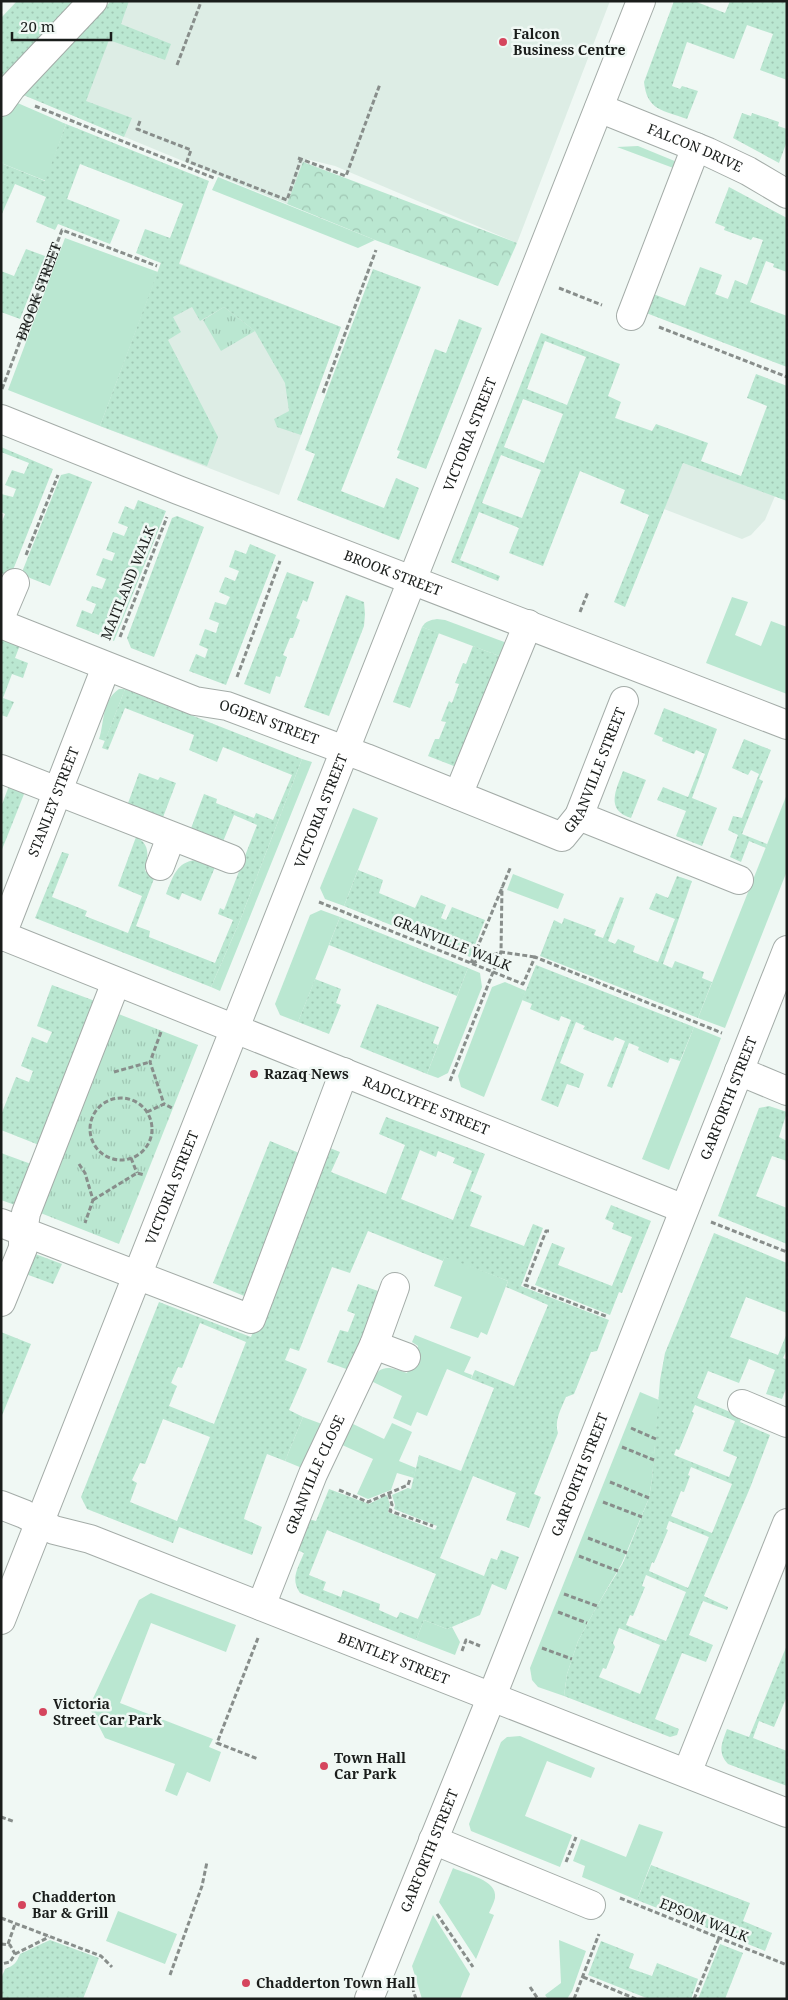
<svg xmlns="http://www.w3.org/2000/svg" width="788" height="2000" font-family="'Noto Serif',serif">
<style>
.built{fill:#ddede5}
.grass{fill:#bae7d1}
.forest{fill:url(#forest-crowns)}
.park{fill:url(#park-tufts)}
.garden{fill:url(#garden-dots);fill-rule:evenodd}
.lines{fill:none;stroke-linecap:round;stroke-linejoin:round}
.minor-casing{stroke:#a4aca8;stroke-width:30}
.path{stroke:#888e8b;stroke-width:3;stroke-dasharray:5 2.5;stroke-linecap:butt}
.minor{stroke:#fff;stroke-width:28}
.poi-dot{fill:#d5455d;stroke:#f0f8f4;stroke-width:2}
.labels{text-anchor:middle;stroke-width:5;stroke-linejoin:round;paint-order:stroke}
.poi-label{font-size:14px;font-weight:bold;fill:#1a1d1b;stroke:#f0f8f4;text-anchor:start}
.street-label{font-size:14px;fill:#1a1d1b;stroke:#f0f8f4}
</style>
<defs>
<pattern id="forest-crowns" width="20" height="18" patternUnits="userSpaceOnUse" patternTransform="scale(1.25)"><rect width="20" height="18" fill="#bae7d1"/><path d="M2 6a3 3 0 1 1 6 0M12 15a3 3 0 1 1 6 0" fill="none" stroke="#9fc6b3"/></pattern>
<pattern id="park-tufts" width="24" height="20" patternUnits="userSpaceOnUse" patternTransform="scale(1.25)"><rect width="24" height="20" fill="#bae7d1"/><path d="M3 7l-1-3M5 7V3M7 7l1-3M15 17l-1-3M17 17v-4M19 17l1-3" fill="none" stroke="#9fc6b3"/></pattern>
<pattern id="garden-dots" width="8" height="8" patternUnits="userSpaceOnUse" patternTransform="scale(1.25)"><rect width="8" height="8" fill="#bae7d1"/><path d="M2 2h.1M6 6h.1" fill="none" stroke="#9fc6b3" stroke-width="1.8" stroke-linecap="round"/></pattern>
</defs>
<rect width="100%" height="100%" fill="#f0f8f4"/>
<g class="built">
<polygon points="111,1 610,1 517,243 335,166 306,159 287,204 21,94"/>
<polygon points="161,262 179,263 341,327 279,495 100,426"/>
<polygon points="683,463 775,496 765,520 751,535 742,539 664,509"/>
</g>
<g class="grass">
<polygon points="13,101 66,124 46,181 1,163 1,120"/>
<polygon points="638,146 677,162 676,169 617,147"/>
<polygon points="218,177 375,240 358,248 212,190"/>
<polygon points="65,238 158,272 100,426 8,390"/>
<polygon points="732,597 748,602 735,635 761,646 771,621 787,627 787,694 706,663"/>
<path d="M 437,619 L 445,620 L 507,643 L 502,657 L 422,627 C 426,621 430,620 437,619 Z"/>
<path d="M 119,689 L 125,689 L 105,741 L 99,739 C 105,720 101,702 119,689 Z"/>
<polygon points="302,759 312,762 220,991 211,987 239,923"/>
<polygon points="787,794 787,871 725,1028 698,1018"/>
<polygon points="353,808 378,818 344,906 325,899 320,888"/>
<polygon points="513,874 564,894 558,909 507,890"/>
<polygon points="321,910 340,917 298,1022 280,1015 275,1004 310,915"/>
<polygon points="468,968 480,973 482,987 448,1073 438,1078 427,1074"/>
<polygon points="505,982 526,991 484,1097 461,1087 458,1076 492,987"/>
<polygon points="694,1027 721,1038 669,1170 642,1159"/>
<polygon points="445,1256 508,1281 487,1335 481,1332 478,1338 450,1328 462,1297 434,1286"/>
<path d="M 415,1335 L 471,1357 L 464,1372 L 472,1375 L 471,1379 L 447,1369 L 427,1416 L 417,1412 L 411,1426 L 393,1418 L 402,1396 L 371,1381 C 381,1363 390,1367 407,1373 L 418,1346 L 412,1342 Z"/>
<polygon points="640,1392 659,1400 652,1479 649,1498 622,1563 597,1606 578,1641 567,1674 564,1696 538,1687 532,1680 530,1668"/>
<polygon points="303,1417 322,1424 302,1468 285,1461"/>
<polygon points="351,1423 384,1439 392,1423 412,1432 399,1461 416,1468 414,1478 397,1473 391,1490 368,1499 357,1494 373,1459 340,1444"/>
<polygon points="151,1593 236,1625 226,1652 151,1623 120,1703 213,1739 209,1747 221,1752 210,1782 187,1772 177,1796 165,1791 175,1764 105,1738 89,1707 139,1600"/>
<polygon points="424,1620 447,1629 452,1627 460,1642 455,1655 416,1640"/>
<polygon points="520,1736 595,1768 591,1778 547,1761 525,1816 572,1835 560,1867 471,1831 469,1824 501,1742 507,1737"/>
<polygon points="639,1824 663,1832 637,1900 582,1877 585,1866 573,1861 581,1839 626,1857"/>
<path d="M 453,1868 C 466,1874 498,1880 495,1898 C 494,1903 491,1908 489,1913 L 494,1915 L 476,1959 L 439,1902 Z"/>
<polygon points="118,1911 177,1934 165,1964 106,1941"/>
<polygon points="433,1915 470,1974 460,1999 422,1999 412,1966"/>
<polygon points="559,1940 586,1951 572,1991 567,1999 548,1999 545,1995 561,1983"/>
</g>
<polygon class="forest" points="303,162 517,243 498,286 375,240 287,204"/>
<g class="park">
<polygon points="224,307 255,331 221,351 203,320"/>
<polygon points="116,1013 198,1045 119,1244 38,1212"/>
</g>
<g class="garden">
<polygon points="17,1 80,1 1,85 1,18"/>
<polygon points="111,1 129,1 121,24 171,44 165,60 109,40 86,101 132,118 124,137 21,94"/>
<path d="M 674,1 L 694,1 L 725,13 L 730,1 L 787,1 L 787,80 L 760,70 L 773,34 L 747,25 L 734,59 L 687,42 L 672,86 L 680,89 L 682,86 L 698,91 L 687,119 C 663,110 647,111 644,82 Z"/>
<polygon points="742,113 751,116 752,113 779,122 778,126 787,129 787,141 779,163 733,138"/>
<polygon points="66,124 209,181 179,264 341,327 301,435 277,427 274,419 289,411 285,383 255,331 224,307 200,321 192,307 173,317 181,332 168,340 218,437 207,466 100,426 161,263 136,253 145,229 170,238 183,204 80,164 67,199 120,220 110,244 58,224 55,230 36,222 46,197 15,184 1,216 1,163 45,181"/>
<polygon points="729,187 787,218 787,272 773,267 774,264 766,261 750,302 787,316 787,367 641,311 648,292 685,306 700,267 722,275 715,294 728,299 735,280 747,285 763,240 753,237 751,240 724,230 725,227 715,223"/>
<polygon points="26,249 45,256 20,319 1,312 1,271 14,276"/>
<polygon points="373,269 421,287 341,491 384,508 396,478 419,488 399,540 297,500 315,454 305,450"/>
<polygon points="459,319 482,328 426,469 397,458 400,451 397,450 435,349 446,353"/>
<path d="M 541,333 L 620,364 L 608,396 L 621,402 L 615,418 L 652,431 L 656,424 L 708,443 L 701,461 L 741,476 L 767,406 L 747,398 L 756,374 L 787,386 L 787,501 L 683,463 L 625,607 L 614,602 L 649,515 L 620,503 L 625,490 L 580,471 L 543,566 L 509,553 L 519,528 L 479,512 L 460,560 L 500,576 L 498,581 L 451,562 ZM 545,341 L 586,357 L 567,405 L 527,389 ZM 523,399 L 563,414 L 544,463 L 504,447 ZM 501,455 L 541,470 L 522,518 L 482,503 Z"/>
<polygon points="1,447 53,469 13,570 3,574 1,573 1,524 5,514 1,512 1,494 13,497 16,489 5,485 12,470 24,474 29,463 1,452"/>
<polygon points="69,473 92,482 50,586 30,578 22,572 61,475"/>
<polygon points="138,500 166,511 114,641 76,626 82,610 92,614 96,604 86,600 92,586 102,589 106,579 96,575 103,558 112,561 115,553 106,550 113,532 124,536 128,527 118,523 125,506 134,510"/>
<polygon points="177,516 204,527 154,657 131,648 127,638 172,518"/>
<polygon points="250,544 276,555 226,685 189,671 196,654 205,658 208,649 199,645 205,629 216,633 219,623 209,619 215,602 226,605 230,597 219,592 225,577 235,581 239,571 229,567 235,550 246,554"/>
<polygon points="287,572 314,582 307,602 303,600 296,618 300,620 293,638 290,638 283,655 287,657 280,677 276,676 270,694 244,684"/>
<polygon points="346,595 364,602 365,614 364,626 329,716 304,707"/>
<polygon points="422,627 439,633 410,708 393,702"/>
<polygon points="1,638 20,645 15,658 28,663 23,678 12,674 3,698 14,702 7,717 1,715"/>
<polygon points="473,646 502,657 459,768 428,756 435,739 439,739 446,722 441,721 449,701 452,703 459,684 455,683 463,663 466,664"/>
<path d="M 125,689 L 302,759 L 239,923 L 211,987 L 35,918 L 62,852 L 69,854 L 52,897 L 87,911 L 85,916 L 128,933 L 142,896 L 118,886 L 136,837 C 151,844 148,858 145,871 L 155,876 L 136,926 L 150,931 L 149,937 L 215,963 L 233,920 L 218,914 L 220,908 L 224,910 L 257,825 L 234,815 L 222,844 L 190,831 L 204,794 L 217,799 L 216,803 L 254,818 L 256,813 L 273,820 L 292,775 L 223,747 L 217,762 L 189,750 L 194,735 L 125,708 L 108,750 L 102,748 Z"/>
<polygon points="664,708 717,729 692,798 717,808 702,846 676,836 686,811 657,800 663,787 688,797 705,754 696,750 694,754 662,741 663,738 654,734"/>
<polygon points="744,739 771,750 759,779 763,781 742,834 767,844 766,848 749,841 741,862 730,857 738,835 728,830 733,816 742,818 759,774 751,770 748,775 732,768"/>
<path d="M 623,771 L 646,780 L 631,818 C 605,810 616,790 623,771 Z"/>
<polygon points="139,773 158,780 160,777 176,783 162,820 127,806"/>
<polygon points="10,783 26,789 1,852 1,807"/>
<path d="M 196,860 L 215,867 L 201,901 L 182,893 L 179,900 L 166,894 C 173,877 176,862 196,860 Z"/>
<polygon points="358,870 383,880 379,893 415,908 421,895 446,905 441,918 446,920 452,907 485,920 470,957 344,906"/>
<polygon points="677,876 692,881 663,964 672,968 675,961 704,972 702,978 712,982 698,1018 540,956 554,920 562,924 564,918 596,930 594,935 603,938 620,897 624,898 608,941 615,944 618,939 635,946 633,952 658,962 675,919 649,909 656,893 668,898"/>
<polygon points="340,917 468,968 457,996 329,945"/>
<polygon points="536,965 694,1027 680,1061 670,1058 668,1063 638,1050 639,1047 629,1043 612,1088 607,1086 625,1041 615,1037 613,1041 583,1029 585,1026 576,1022 560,1063 584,1074 579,1088 567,1084 558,1107 541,1100 571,1020 561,1016 559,1021 530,1009 532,1004 522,1000"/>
<polygon points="315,979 341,989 336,1003 341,1005 329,1034 298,1022"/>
<polygon points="52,985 95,1001 39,1145 1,1130 1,1115 16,1077 29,1082 33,1071 21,1066 32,1037 47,1043 52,1032 37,1026"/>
<polygon points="377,1004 439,1027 433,1043 438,1045 427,1074 360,1047"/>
<polygon points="769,1106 787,1112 779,1137 787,1141 787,1161 772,1156 756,1196 787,1208 787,1244 718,1216 759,1108"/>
<path d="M 386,1117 L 485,1154 L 470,1191 L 482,1196 L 470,1226 L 524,1246 L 533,1224 L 543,1228 L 521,1286 L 609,1320 L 597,1351 L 591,1352 L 574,1394 L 566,1397 C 561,1409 554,1421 558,1433 L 534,1494 L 541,1497 L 529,1528 L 506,1520 L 516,1493 L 473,1476 L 440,1558 L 484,1576 L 491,1558 L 497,1560 L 501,1550 L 519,1557 L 506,1590 L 492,1584 L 480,1615 L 447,1629 L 424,1620 L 416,1640 L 300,1593 C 290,1579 298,1568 304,1553 L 295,1549 L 308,1519 L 316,1521 L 329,1489 L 369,1504 L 387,1495 L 390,1505 L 388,1512 L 435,1530 L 437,1526 L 394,1509 L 395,1505 L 392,1495 L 408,1488 L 411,1489 L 419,1455 L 461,1471 L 494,1388 L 471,1379 L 475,1370 L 514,1386 L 548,1305 L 506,1287 L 508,1281 L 445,1257 L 443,1261 L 368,1231 L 350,1273 L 332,1267 L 299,1351 L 290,1348 L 285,1360 L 307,1369 L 289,1410 L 303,1417 L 285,1461 L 267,1454 L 245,1515 L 244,1519 L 262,1527 L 252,1555 L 179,1527 L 173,1543 L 87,1509 L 81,1497 L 159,1302 L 251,1337 L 325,1146 L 340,1152 L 331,1172 L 386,1194 L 405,1145 L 379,1134 ZM 420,1150 L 436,1157 L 438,1151 L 455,1158 L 453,1163 L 472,1171 L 453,1220 L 401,1199 ZM 200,1323 L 246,1342 L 214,1424 L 169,1406 L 177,1386 L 171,1383 L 178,1367 L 182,1368 ZM 163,1419 L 210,1437 L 177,1521 L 130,1502 L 137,1483 L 132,1480 L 140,1463 L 145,1464 ZM 327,1530 L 436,1574 L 418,1619 L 400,1612 L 397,1618 L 379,1610 L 380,1604 L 343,1590 L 341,1597 L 323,1590 L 326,1582 L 309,1575 Z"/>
<polygon points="270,1141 304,1155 249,1298 213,1283"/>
<polygon points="1,1153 31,1164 15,1205 1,1200"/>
<polygon points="611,1205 651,1221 622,1293 619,1292 610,1315 535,1285 552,1243 565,1248 558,1265 612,1286 632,1237 612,1229 614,1223 605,1219"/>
<path d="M 714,1233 L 787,1263 L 787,1313 L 746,1297 L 730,1337 L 778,1355 L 787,1333 L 787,1349 L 783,1358 L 787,1360 L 787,1386 L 782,1399 L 766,1394 L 775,1370 L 749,1359 L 739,1383 L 708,1371 L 697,1398 L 742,1417 L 740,1422 L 770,1435 L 750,1488 L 704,1596 L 728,1607 L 727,1610 L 703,1601 L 689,1635 L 713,1645 L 706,1662 L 682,1653 L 655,1719 L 679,1729 L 677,1735 L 670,1737 L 564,1696 L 567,1674 L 578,1641 L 597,1606 L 623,1563 L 649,1498 L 652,1479 L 660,1380 L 665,1353 ZM 695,1405 L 735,1421 L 723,1451 L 737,1457 L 729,1477 L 674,1455 L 676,1449 L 679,1450 L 694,1413 L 692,1412 ZM 691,1467 L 732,1484 L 712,1533 L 671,1516 L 681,1491 L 684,1492 L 690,1476 L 688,1475 ZM 669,1521 L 709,1537 L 688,1588 L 649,1571 L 652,1562 L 654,1563 L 668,1530 L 666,1529 ZM 646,1575 L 686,1592 L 666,1641 L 626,1625 L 630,1615 L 633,1616 L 645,1587 L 642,1586 ZM 619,1628 L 660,1645 L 640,1694 L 599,1677 L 603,1668 L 606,1669 L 615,1647 L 613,1643 Z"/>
<polygon points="30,1252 62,1264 53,1284 23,1273"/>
<polygon points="358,1284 381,1292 349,1370 327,1362 340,1330 348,1332 355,1314 347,1311"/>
<polygon points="1,1332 31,1344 1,1418"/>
<path d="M 787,1645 L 787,1696 L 774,1727 L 759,1721 L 753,1738 L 787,1751 L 787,1786 L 728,1764 C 717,1752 722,1743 727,1729 L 749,1737 Z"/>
<polygon points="651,1865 750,1903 743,1921 772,1933 765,1951 637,1900"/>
<path d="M 50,1940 L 99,1958 L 83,1999 L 1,1999 L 1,1979 L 5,1969 C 14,1966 17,1962 20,1954 Z"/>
<polygon points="601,1941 634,1954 629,1968 652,1976 657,1963 698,1979 691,1999 649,1999 588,1975"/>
<polygon points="720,1944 743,1953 725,1999 698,1999"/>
</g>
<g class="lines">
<g class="minor-casing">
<g id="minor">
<polyline points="1,102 11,88 93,1"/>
<path id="s2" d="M 599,108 L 708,152 L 748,171 L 787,194"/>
<polyline points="631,316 696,147"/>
<path id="s3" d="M 1,419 L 178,490 L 787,725"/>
<polyline points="1,616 15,583"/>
<path id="s4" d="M 1,624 L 195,701 L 227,706 L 366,758 L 562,837 L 579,816 L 624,701"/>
<polyline points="1,769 231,859"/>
<polyline points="458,795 528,624"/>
<polyline points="579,816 739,880"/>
<polyline points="160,866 171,837"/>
<path id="s5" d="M 1,935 L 684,1209"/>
<path id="s6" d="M 1,937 L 106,667"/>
<polyline points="739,1071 787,1091"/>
<polyline points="1,1223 251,1319 344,1072"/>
<polyline points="1,1302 23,1248 23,1231 26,1213 116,982"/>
<polyline points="374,1345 406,1357"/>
<polyline points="742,1404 787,1423"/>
<path id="s7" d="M 1,1505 L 24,1514 L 54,1530 L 90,1539 L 787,1813"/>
<path id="s8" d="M 261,1606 L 313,1474 L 374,1345 L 395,1287"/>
<path id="s9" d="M 1,1620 L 641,1"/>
<polyline points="687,1773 787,1523"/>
<polyline points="433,1840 591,1905"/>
<path id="s10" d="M 369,1999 L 492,1696 L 787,950"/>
</g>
</g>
<g class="path">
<polyline points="177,65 201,2"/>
<polyline points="35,106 214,178"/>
<polyline points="140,121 137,129 191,150 187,161 287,200 301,159"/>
<polyline points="298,158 346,176 380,84"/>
<polyline points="559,288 602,305"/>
<polyline points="659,327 787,377"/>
<path id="s1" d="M 2,389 L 62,230 L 157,266"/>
<polyline points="323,393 376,250"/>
<polyline points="26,555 58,475"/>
<polyline points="580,612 588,592"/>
<polyline points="120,637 167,517"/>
<polyline points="237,677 280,561"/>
<polyline points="319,902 523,984 535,957 722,1033"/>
<polyline points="471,963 511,866"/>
<polyline points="472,963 501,952 535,957"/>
<polyline points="161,1032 150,1062 164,1104"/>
<polyline points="114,1072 150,1062"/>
<polyline points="450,1081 501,952 502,887"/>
<circle cx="121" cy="1129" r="31"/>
<polyline points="147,1112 164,1104 172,1108"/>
<polyline points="131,1158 137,1173"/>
<polyline points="79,1164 85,1173 93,1200 85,1223"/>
<polyline points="93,1200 137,1173 145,1175"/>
<polyline points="711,1222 787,1252"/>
<polyline points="549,1231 546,1231 525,1285 608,1317"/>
<polyline points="631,1428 656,1439"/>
<polyline points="622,1447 654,1460"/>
<polyline points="610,1482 649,1498"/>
<polyline points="339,1490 368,1502 408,1485 410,1479"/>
<polyline points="389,1494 392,1505 390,1511 433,1526"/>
<polyline points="603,1502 642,1517"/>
<polyline points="588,1538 627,1553"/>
<polyline points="579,1556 618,1571"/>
<polyline points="564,1594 597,1606"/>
<polyline points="558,1612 587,1623"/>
<polyline points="258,1638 217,1743 258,1759"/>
<polyline points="542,1648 572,1659"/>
<polyline points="462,1651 466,1640 480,1646"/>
<polyline points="1,1817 15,1822"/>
<polyline points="566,1862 576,1837"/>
<polyline points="620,1898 787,1965"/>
<polyline points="437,1914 473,1967"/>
<polyline points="1,1918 101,1956 112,1967"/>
<polyline points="1,1944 10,1945 15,1954 10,1962 1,1964"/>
<polyline points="8,1944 15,1924"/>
<polyline points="15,1954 49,1937"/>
<polyline points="170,1975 202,1886 207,1862"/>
<polyline points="583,1977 636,1999"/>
<polyline points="410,1980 416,1999"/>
<polyline points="530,1987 538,1999"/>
<polyline points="574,1999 599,1934"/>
<polyline points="694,1999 719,1938"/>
</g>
<use href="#minor" class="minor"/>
</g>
<g class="poi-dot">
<circle cx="503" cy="42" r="5"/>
<circle cx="254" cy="1074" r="5"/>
<circle cx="43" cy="1712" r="5"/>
<circle cx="324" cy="1766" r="5"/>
<circle cx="22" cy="1905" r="5"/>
<circle cx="246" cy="1983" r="5"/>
</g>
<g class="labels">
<g class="poi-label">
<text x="513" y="39">Falcon<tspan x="513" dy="16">Business Centre</tspan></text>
<text x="264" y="1079">Razaq News</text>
<text x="53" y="1709">Victoria<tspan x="53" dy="16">Street Car Park</tspan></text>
<text x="334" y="1763">Town Hall<tspan x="334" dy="16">Car Park</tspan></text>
<text x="32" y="1902">Chadderton<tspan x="32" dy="16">Bar &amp; Grill</tspan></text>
<text x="256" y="1988">Chadderton Town Hall</text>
</g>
<g class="street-label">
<text dy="5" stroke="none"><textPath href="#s2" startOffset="104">FALCON DRIVE</textPath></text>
<text dy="5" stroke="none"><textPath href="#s1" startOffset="104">BROOK STREET</textPath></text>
<text dy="5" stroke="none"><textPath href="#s9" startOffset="1275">VICTORIA STREET</textPath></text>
<text dy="5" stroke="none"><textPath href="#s3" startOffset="421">BROOK STREET</textPath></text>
<text transform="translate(128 583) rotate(-68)" y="5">MAITLAND WALK</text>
<text dy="5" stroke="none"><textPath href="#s4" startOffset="286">OGDEN STREET</textPath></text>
<text dy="5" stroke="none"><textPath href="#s4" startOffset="676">GRANVILLE STREET</textPath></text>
<text dy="5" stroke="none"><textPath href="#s6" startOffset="145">STANLEY STREET</textPath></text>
<text dy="5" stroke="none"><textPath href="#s9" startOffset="870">VICTORIA STREET</textPath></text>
<text transform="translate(452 943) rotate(22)" y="5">GRANVILLE WALK</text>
<text dy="5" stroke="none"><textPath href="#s10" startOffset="970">GARFORTH STREET</textPath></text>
<text dy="5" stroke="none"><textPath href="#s5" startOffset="458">RADCLYFFE STREET</textPath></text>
<text dy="5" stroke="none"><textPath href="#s9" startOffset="465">VICTORIA STREET</textPath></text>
<text dy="5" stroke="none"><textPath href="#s8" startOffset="142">GRANVILLE CLOSE</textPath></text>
<text dy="5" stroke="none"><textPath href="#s10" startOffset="565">GARFORTH STREET</textPath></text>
<text dy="5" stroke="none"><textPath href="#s7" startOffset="422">BENTLEY STREET</textPath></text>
<text dy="5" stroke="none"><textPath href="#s10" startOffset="160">GARFORTH STREET</textPath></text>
<text transform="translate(704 1920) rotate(22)" y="5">EPSOM WALK</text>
</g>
</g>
<rect width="788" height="2000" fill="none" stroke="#1a1d1b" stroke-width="5"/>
<path d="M12 32v8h99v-8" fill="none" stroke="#1a1d1b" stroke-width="2.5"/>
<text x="20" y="32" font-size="15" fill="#1a1d1b" stroke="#f0f8f4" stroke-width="4" paint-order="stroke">20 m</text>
</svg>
